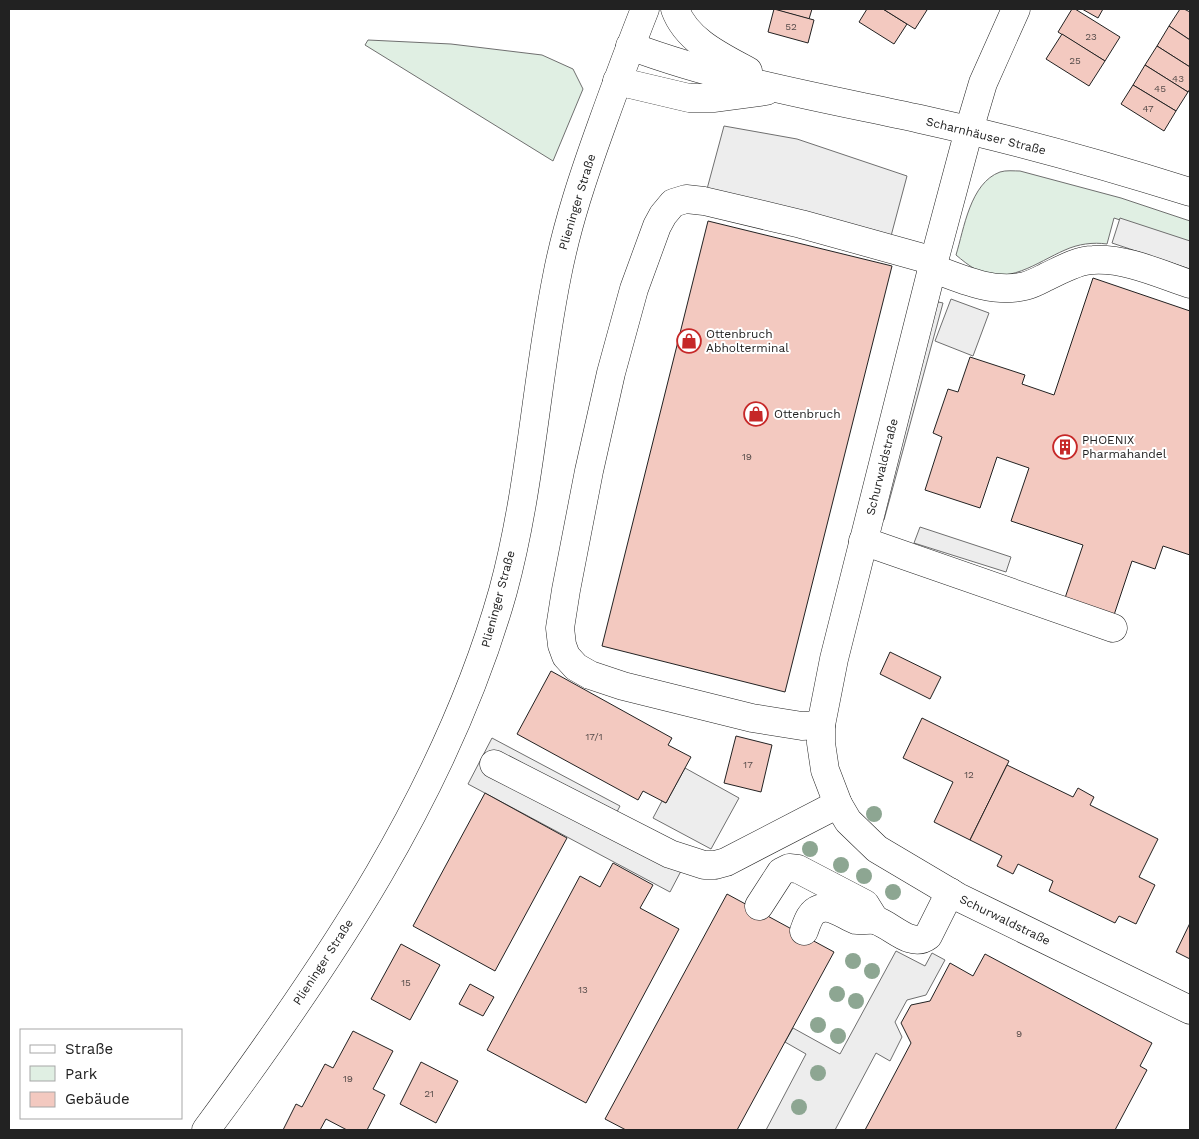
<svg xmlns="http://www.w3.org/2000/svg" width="1199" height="1139" font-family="'Work Sans',sans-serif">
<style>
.green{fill:#e0efe3;stroke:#6f6f6f}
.parking{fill:#ededed;stroke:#6f6f6f}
.building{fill:#f3c9c0;stroke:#222}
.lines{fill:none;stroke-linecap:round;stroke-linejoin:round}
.minor-casing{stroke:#222;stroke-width:29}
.minor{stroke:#fff;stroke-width:28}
.tree{fill:#8da692}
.labels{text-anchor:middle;stroke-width:4;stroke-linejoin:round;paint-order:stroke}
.number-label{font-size:10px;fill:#564c4a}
.street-label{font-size:12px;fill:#222;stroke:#fff}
.poi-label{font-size:12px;fill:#222;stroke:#fff;text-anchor:start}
</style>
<rect width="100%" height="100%" fill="#fff"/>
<g class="green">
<polygon points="368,40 451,44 542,55 573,69 583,89 553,161 365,45"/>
<path d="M 1020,171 L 1121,198 L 1190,221 L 1190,243 L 1114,218 L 1107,244 C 1093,242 1078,244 1065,250 C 1037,262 1007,287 975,269 C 968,265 962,260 956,255 C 964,229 970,183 1000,172 C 1006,170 1014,171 1020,171 Z"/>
</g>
<g class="parking">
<polygon points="724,126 797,139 907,176 891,236 707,189"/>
<polygon points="1120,218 1190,241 1190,269 1112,243"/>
<polygon points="951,299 989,313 973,356 935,341"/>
<polygon points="934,301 943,303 884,520 875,518"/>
<polygon points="920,527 1011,557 1006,572 914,543"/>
<polygon points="492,738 620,806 607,831 681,871 670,892 468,784"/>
<polygon points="685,768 739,798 711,849 653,818 662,801 666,803"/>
<polygon points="896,951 925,966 932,953 945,960 926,995 907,1000 895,1022 902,1037 890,1061 876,1053 835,1130 766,1130 806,1054 785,1042 793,1028 840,1054"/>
</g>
<g class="building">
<polygon points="773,9 812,9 809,19"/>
<polygon points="774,9 814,20 808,43 768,32"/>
<polygon points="867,9 883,9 907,24 894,44 859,22"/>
<polygon points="883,9 924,9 927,10 915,29"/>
<polygon points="1072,9 1075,9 1120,37 1105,61 1058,32"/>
<polygon points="1082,9 1103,9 1098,18"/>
<polygon points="1180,9 1184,9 1190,12 1190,40 1169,26"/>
<polygon points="1169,26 1190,40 1190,67 1157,46"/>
<polygon points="1062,34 1105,61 1089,86 1046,59"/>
<polygon points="1157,46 1190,67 1190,89 1188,92 1145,65"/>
<polygon points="1145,65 1188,92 1176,111 1133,85"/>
<polygon points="1133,85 1176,111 1164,131 1121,104"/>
<polygon points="708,221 892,266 785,692 602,646"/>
<polygon points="1093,278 1190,311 1190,555 1163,546 1155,569 1132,561 1114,615 1065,598 1083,545 1011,521 1029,468 997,457 980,508 925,490 942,437 933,433 948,389 958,392 970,357 1025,375 1022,384 1054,395"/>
<polygon points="890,652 941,677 930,699 880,674"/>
<polygon points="551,671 672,738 668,745 691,757 666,803 643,791 638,800 517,734"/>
<polygon points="922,718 1009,761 970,840 934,822 953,782 903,758"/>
<polygon points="736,736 772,745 761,792 724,783"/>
<polygon points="1007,765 1073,797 1078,788 1094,797 1090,805 1158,839 1139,877 1155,885 1136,924 1119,916 1115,923 1049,891 1053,881 1018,864 1013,874 997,866 1002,856 970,840"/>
<polygon points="485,793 567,838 495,971 413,926"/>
<polygon points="613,863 653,885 640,908 679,929 586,1103 487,1050 580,876 600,887"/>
<polygon points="727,894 834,952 737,1130 626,1130 605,1119"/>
<polygon points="1190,923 1190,959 1176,952"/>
<polygon points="401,944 440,965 410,1020 371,999"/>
<polygon points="985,954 1152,1043 1140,1066 1147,1070 1115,1130 865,1130 911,1043 901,1023 911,1005 930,1001 950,963 973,976"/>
<polygon points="470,984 494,997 483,1016 459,1004"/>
<polygon points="353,1031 393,1051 373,1089 385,1095 367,1130 347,1130 326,1119 320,1130 283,1130 296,1104 302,1107 325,1064 333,1068"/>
<polygon points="421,1062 458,1081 436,1123 400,1104"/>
</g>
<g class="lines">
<g class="minor-casing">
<g id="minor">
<path d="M 675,9 C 686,40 720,56 748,71"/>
<polyline points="1016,9 983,83 969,130 934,261 834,659 821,725 821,743 825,770 838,804 848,821 877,849 958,897 1190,1010"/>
<path d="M 630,46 C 724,81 823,98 920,119 C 1011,139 1101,164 1190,192"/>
<polyline points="617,81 689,98 715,98 766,91"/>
<path d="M 932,268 C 961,279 994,294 1025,286 C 1033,284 1040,280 1046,277 C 1061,270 1078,260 1093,260 C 1126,258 1160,274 1190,284"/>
<polyline points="863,541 1113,628"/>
<polyline points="821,725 802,726 752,718 623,686 590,675 576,667 566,656 562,645 560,628 566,590 589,471 611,373 634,289 657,226 663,215 673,203 686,199 704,201 801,224 934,261"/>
<polyline points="494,764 670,854 704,865 715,865 726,862 838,804"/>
<polyline points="759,906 781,872 789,868 798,869 865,904 875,920"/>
<path d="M 804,931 C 807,923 810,912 819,909 C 831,904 845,916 856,920 C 862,921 869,919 875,920 C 892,925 911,949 928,936 L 950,892"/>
<path d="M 206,1130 C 328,965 447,790 503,591 C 531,488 536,380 557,276 C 567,224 584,174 602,124 C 616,85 630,47 645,9"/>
</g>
</g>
<use href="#minor" class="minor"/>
</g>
<g class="tree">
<circle cx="874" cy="814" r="8"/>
<circle cx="810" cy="849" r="8"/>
<circle cx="841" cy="865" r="8"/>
<circle cx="864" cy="876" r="8"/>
<circle cx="893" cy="892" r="8"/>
<circle cx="853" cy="961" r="8"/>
<circle cx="872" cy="971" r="8"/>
<circle cx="837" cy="994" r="8"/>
<circle cx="856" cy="1001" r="8"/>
<circle cx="818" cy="1025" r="8"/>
<circle cx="838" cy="1036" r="8"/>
<circle cx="818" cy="1073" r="8"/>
<circle cx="799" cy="1107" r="8"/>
</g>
<defs>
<g id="shop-ring" transform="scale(1.25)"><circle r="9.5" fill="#fff" stroke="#c62828" stroke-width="1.5"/><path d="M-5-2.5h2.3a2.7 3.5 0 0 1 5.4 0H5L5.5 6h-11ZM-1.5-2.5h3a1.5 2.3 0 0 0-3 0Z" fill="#c62828"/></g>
<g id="building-ring" transform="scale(1.25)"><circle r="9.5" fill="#fff" stroke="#c62828" stroke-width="1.5"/><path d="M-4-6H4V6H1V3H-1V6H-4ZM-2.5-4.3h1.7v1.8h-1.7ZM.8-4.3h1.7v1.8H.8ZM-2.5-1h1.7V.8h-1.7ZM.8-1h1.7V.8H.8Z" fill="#c62828"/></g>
</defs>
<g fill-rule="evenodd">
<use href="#shop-ring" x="689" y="341"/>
<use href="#shop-ring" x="756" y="414"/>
<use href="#building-ring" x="1065" y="447"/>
</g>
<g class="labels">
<g class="number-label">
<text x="791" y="30">52</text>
<text x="1091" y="40">23</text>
<text x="1075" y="64">25</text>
<text x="1178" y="82">43</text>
<text x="1160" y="92">45</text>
<text x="1148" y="112">47</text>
<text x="747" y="460">19</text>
<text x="594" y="740">17/1</text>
<text x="748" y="768">17</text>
<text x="969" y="778">12</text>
<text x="406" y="986">15</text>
<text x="583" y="993">13</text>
<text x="1019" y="1037">9</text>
<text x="348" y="1082">19</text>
<text x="429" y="1097">21</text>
</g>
<g class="street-label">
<text transform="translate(986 136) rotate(14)" y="4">Scharnhäuser Straße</text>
<text transform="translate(577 202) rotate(-73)" y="4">Plieninger Straße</text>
<text transform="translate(882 467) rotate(-76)" y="4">Schurwaldstraße</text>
<text transform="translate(498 599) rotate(-75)" y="4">Plieninger Straße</text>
<text transform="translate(1005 920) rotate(26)" y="4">Schurwaldstraße</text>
<text transform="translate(323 962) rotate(-57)" y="4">Plieninger Straße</text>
</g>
<g class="poi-label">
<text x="706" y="338">Ottenbruch<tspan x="706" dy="14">Abholterminal</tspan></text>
<text x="774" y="418">Ottenbruch</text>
<text x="1082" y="444">PHOENIX<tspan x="1082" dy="14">Pharmahandel</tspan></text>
</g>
</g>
<rect width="1199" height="1139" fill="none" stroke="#222222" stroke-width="20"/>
<rect x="20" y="1029" width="162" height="90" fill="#ffffff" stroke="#a7a7a7"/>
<rect x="30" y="1045" width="25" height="8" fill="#ffffff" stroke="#a7a7a7"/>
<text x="65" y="1054" font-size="15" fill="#222222">Straße</text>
<rect x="30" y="1066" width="25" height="15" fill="#e0efe3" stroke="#a7a7a7"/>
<text x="65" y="1079" font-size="15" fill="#222222">Park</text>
<rect x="30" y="1092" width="25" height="15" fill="#f3c9c0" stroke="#a7a7a7"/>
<text x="65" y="1104" font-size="15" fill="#222222">Gebäude</text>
</svg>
